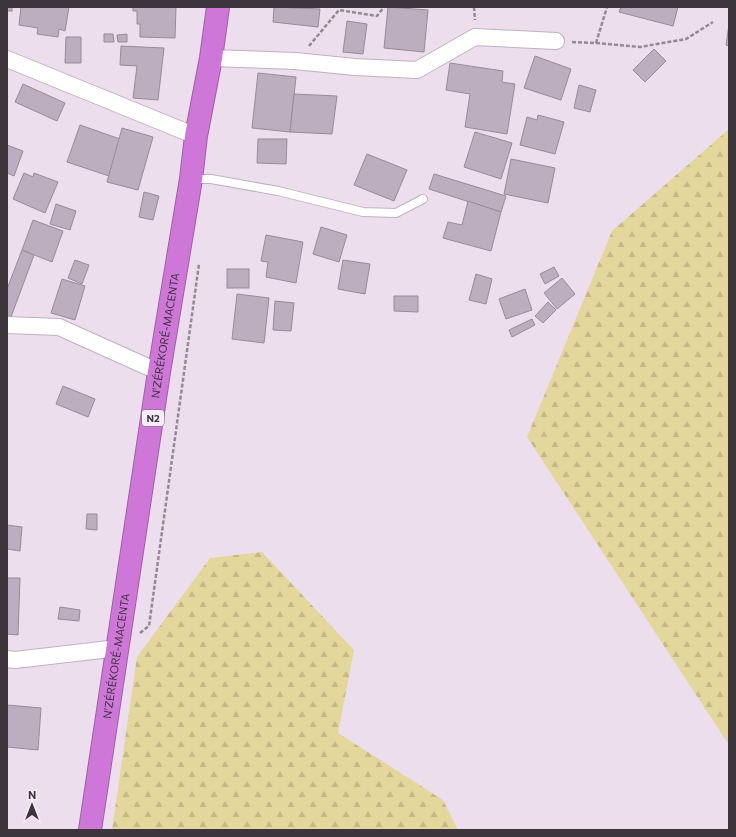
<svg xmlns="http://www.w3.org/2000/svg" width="736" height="837" font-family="Commissioner,sans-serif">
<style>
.forest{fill:url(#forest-firs)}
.building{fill:#bcaebe;stroke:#988a99}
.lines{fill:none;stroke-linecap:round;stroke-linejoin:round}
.lane-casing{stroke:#bfb1c0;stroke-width:10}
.street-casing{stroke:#bfb1c0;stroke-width:18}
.highway-casing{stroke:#9c60a2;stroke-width:24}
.path{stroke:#938993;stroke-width:2.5;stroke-dasharray:4 2;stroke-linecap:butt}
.lane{stroke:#fff;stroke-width:8}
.street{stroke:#fff;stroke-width:16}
.highway{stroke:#cf77d9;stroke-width:22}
.labels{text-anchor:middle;stroke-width:3;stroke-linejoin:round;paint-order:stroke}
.shield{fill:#faebfb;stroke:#756c75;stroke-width:1}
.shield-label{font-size:10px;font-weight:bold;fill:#3c363c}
.street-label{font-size:11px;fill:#3c363c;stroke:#faebfb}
</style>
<defs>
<pattern id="forest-firs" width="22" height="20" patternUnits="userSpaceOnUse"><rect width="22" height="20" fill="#e4d79c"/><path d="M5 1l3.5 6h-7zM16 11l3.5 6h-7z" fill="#c4b987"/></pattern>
</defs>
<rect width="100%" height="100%" fill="#eddeee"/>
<g class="forest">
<polygon points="729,129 729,745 527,437 612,231"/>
<polygon points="262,552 354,650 338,733 443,800 458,830 112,830 137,657 210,558"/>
</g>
<g class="building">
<rect x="7" y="7" width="5" height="4"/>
<polygon points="21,7 69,7 65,31 59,29 58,37 37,34 38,28 19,25"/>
<polygon points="133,7 176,7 175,38 140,37 140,24 137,24 137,11 133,11"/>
<polygon points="274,7 320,9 318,27 273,22"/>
<polygon points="388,7 428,10 424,52 384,48"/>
<polygon points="621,7 678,7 673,26 619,12"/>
<polygon points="347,21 367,24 363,54 343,52"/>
<polygon points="729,24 729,46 726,45"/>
<polygon points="104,34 113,34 114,42 104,42"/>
<polygon points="127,34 127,42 118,42 117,35"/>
<polygon points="66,37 81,37 81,63 65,63"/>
<polygon points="121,46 164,48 158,100 133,98 137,66 120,65"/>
<polygon points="654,49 666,61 645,82 633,70"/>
<polygon points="535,56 571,69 561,100 524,88"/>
<polygon points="450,63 503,71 502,82 515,84 507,134 465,127 470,94 446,90"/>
<polygon points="258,73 296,77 290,132 252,128"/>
<polygon points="23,84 65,103 57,121 15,102"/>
<polygon points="579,85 596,90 590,112 574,108"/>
<polygon points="294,94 337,96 332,134 290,132"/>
<polygon points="538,115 564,122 555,154 520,145 527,117 537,120"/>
<polygon points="80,125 120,139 109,176 67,162"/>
<polygon points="122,128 153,137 138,190 107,182"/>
<polygon points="475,132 512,143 501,179 464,167"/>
<polygon points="258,139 287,139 286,164 257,163"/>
<polygon points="7,145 23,151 14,176 7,173"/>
<polygon points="367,154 407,170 394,201 354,185"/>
<polygon points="511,159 555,168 548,203 504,194"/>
<polygon points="24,173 33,177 34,173 58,182 45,213 13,199"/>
<polygon points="434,174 506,196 501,212 429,189"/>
<polygon points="144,192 159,196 153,220 139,217"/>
<polygon points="468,201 501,212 491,251 443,238 448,222 462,225"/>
<polygon points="56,204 76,211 70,230 50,224"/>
<polygon points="33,220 63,231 52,262 22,250"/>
<polygon points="321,227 347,235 339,262 313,254"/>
<polygon points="266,235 303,242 296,283 266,277 268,262 261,261"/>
<polygon points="22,250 34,255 11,317 7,316 7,289"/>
<polygon points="75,260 89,265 82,284 68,278"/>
<polygon points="343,260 370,264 365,294 338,289"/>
<polygon points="554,267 559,276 545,284 540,274"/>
<rect x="227" y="269" width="22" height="19"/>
<polygon points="476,274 492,279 486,304 469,300"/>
<polygon points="562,278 575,294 557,309 544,293"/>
<polygon points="62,279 85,286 75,320 51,313"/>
<polygon points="525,289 532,310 506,319 499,299"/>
<polygon points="237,294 269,298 264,343 232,339"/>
<polygon points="394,296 418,296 418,312 394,311"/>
<polygon points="275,301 294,303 291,331 273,330"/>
<polygon points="548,302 556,310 543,323 535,316"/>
<polygon points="532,319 535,325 512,337 509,330"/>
<polygon points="63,386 95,399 88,417 56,404"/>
<polygon points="87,514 97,514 97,530 86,529"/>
<polygon points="7,525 22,527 20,551 7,549"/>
<polygon points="7,578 20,578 18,635 7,634"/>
<polygon points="60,607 80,610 79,621 58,619"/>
<polygon points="7,705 41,708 38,750 7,747"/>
</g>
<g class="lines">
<g class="lane-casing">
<polyline id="lane" points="192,179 211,179 278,191 363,212 396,213 423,199"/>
</g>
<g class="street-casing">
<g id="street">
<polyline points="211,58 295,61 355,67 417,70 475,37 556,41"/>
<polyline points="7,59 196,136"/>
<polyline points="7,325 59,327 159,372"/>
<polyline points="7,659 15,660 118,648"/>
</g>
</g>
<g class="highway-casing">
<g id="highway">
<path id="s1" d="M 90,830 L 159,372 L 191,179 L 196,136 L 211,58 L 218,7"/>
</g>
</g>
<g class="path">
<polyline points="474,7 475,20"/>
<polyline points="572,42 596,43 607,7"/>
<polyline points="596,43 640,47 686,39 713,22"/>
<polyline points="309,46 339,10 377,16 384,7"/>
<polyline points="140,633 149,626 199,264"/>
</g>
<use href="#lane" class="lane"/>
<use href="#street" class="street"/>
<use href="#highway" class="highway"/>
</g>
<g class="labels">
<rect class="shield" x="142" y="410" width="22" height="16" rx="3"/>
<g class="shield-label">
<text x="153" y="422">N2</text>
</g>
<g class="street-label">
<text dy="4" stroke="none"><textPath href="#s1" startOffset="500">N'ZÉRÉKORÉ-MACENTA</textPath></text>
<text dy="4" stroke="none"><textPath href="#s1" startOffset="176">N'ZÉRÉKORÉ-MACENTA</textPath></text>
</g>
</g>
<rect width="736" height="837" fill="none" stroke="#3c363c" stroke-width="16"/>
<g transform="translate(32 805)" stroke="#faebfb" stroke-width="3" paint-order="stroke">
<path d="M0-3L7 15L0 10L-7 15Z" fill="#3c363c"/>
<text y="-6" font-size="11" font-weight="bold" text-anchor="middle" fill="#3c363c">N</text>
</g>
</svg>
